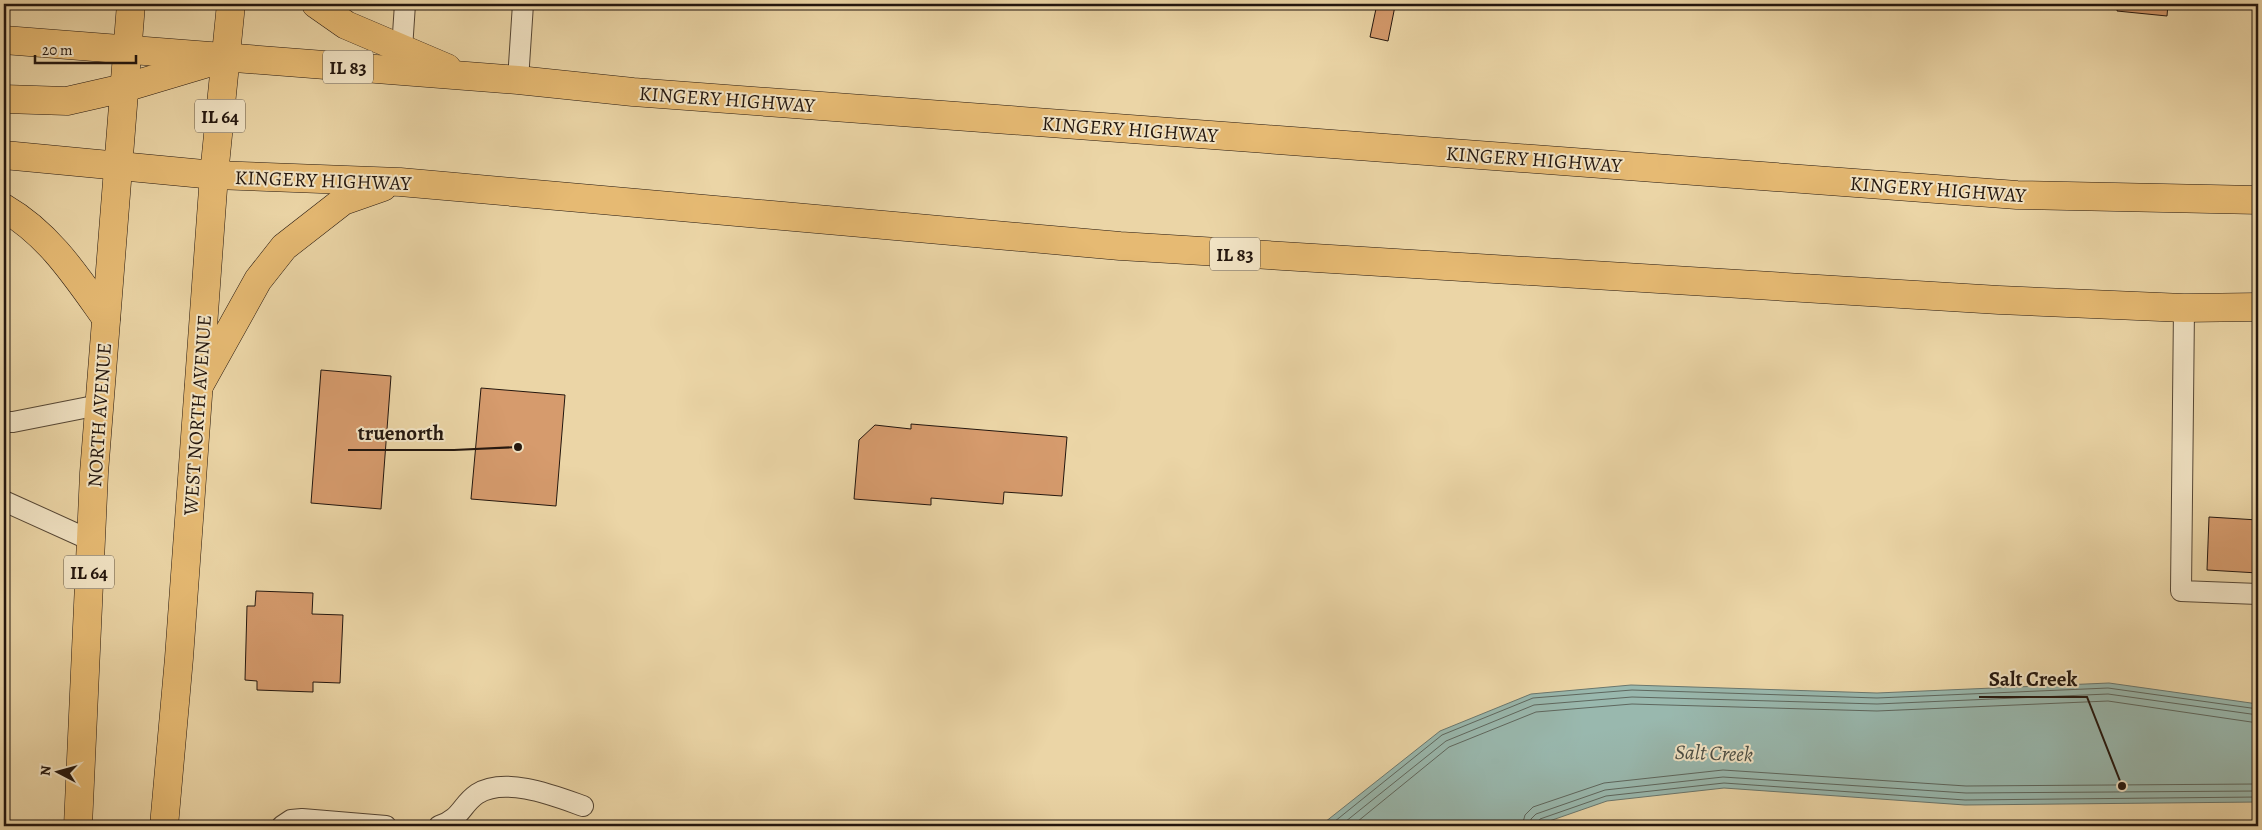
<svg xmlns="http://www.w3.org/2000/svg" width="2262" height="830" font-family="Alegreya,serif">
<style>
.water{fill:#99b8ae;stroke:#6a776e}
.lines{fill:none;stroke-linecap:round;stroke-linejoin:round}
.shore{stroke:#5e675e;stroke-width:1}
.building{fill:#d69b6d;stroke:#23160e}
.service-casing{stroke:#554634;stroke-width:22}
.primary-casing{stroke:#23160e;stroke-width:29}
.trunk-casing{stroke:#23160e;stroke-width:29}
.service{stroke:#f2e4c5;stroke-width:20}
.primary{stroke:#e6ba73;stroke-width:28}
.trunk{stroke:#e6ba73;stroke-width:28}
.labels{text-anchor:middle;stroke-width:4;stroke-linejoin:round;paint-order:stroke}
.shield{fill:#f2e4c5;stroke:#615445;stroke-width:1}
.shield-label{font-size:19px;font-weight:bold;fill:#23160e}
.street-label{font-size:20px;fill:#23160e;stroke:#f2e4c5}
.water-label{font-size:21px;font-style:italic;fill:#4c4f46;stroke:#f2e4c5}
.leader{fill:none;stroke:#23160e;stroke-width:2}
.callout-dot{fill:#23160e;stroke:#f2e4c5;stroke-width:2}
.callout-label{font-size:21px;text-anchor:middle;font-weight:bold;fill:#23160e;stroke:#f2e4c5;stroke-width:4;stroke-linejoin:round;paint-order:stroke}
</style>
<rect width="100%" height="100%" fill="#ebd5a6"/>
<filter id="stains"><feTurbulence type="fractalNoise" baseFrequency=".004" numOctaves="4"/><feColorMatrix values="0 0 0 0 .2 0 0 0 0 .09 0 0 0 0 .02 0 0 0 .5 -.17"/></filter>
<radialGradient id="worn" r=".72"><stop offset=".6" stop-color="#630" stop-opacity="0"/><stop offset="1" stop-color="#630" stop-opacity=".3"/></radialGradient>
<polygon class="water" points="2109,683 2258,704 2258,802 1965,805 1724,788 1607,801 1535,826 1320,826 1440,731 1531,694 1631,685 1877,693"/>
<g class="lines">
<g class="shore">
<polyline points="1329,826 1442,735 1533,698 1632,690 1877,698 2108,688 2258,709"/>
<polyline points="1340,826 1446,741 1534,705 1632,697 1877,704 2108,694 2258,715"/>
<polyline points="1352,826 1449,747 1536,712 1632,704 1877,711 2108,701 2258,723"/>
<polyline points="1522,826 1525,815 1533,807 1604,783 1723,770 1966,786 2258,784"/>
<polyline points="1530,826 1531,819 1536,814 1605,790 1723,777 1966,793 2258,791"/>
<polyline points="1536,826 1540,819 1606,796 1724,783 1965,800 2258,797"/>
</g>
</g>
<g class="building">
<polygon points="1133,4 1177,4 1176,9"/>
<polygon points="1377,4 1395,6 1388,41 1370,37"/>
<polygon points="2118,4 2168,4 2167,16 2117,11"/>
<polygon points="321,370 391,376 381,509 311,503"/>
<polygon points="481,388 565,395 556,506 471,499"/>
<polygon points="911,424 1067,437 1062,496 1004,492 1003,504 931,498 931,505 854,499 859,440 875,425 911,429"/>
<polygon points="2209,517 2258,520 2258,573 2207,570"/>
<polygon points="256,591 313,593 312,614 343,615 340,683 313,682 313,692 257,690 257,681 245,680 247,606 255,606"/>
</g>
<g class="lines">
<g class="service-casing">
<g id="service">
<polyline points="402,49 405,4"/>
<polyline points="518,80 523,4"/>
<polyline points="2184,308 2181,591 2258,594"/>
<polyline points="4,422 13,422 99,405"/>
<polyline points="4,501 90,540"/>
<polyline points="282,826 291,820 302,819 386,826"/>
<path d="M 439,826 C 462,818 461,805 477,794 C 505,776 555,796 583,806"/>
</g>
</g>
<g class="primary-casing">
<g id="primary">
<polyline points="78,826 94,473 131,4"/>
<polyline points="164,826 179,658 214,175 231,4"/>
</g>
</g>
<g class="trunk-casing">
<g id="trunk">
<polyline points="316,4 346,25 447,68"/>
<polyline points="4,40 518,80 633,92 2017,195 2258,200"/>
<polyline points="4,99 67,101 124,88 211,62"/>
<polyline points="4,155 214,175 400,182 1120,246 1999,300 2184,308 2258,307"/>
<path d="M 4,208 C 49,234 76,276 106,318"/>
<polyline points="199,386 258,280 284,247 343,201 383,187"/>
</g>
</g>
<use href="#service" class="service"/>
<use href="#primary" class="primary"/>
<use href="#trunk" class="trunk"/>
</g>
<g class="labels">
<g class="shield">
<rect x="323" y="50.5" width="50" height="33" rx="4"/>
<rect x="195" y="99.5" width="50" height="33" rx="4"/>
<rect x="1210" y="237.5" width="50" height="33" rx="4"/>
<rect x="64" y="555.5" width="50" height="33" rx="4"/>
</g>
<g class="shield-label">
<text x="348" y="74">IL 83</text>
<text x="220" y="123">IL 64</text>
<text x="1235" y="261">IL 83</text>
<text x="89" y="579">IL 64</text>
</g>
<g class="street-label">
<text transform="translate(727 99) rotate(4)" y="7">KINGERY HIGHWAY</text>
<text transform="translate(1130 129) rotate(4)" y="7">KINGERY HIGHWAY</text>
<text transform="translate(1534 159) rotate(4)" y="7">KINGERY HIGHWAY</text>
<text transform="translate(323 180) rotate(2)" y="7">KINGERY HIGHWAY</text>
<text transform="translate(1938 189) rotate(4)" y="7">KINGERY HIGHWAY</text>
<text transform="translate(99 415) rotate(-86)" y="7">NORTH AVENUE</text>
<text transform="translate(197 415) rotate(-86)" y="7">WEST NORTH AVENUE</text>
</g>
<g class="water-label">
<text transform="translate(1714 753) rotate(2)" y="7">Salt Creek</text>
</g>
</g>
<path class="leader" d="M518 447L454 450H348M2122 786L2087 697H1979"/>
<g class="callout-dot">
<circle cx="518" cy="447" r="5"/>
<circle cx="2122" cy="786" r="5"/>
</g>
<g class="callout-label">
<text x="401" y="440">truenorth</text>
<text x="2033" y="686">Salt Creek</text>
</g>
<rect width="2262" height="830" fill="none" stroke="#ebd5a6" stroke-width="20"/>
<rect x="5" y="5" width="2252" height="820" fill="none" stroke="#23160e" stroke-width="2.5"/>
<rect x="10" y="10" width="2242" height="810" fill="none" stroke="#23160e"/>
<g transform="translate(58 772) rotate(276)" stroke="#f2e4c5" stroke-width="4" paint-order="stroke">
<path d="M0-4L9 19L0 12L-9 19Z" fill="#23160e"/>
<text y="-8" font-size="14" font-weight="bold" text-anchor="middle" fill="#23160e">N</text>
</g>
<path d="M35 55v8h101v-8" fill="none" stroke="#23160e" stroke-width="2.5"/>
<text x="42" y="55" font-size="15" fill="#23160e" stroke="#f2e4c5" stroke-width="4" paint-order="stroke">20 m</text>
<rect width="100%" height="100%" filter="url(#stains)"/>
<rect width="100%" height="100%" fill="url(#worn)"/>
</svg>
